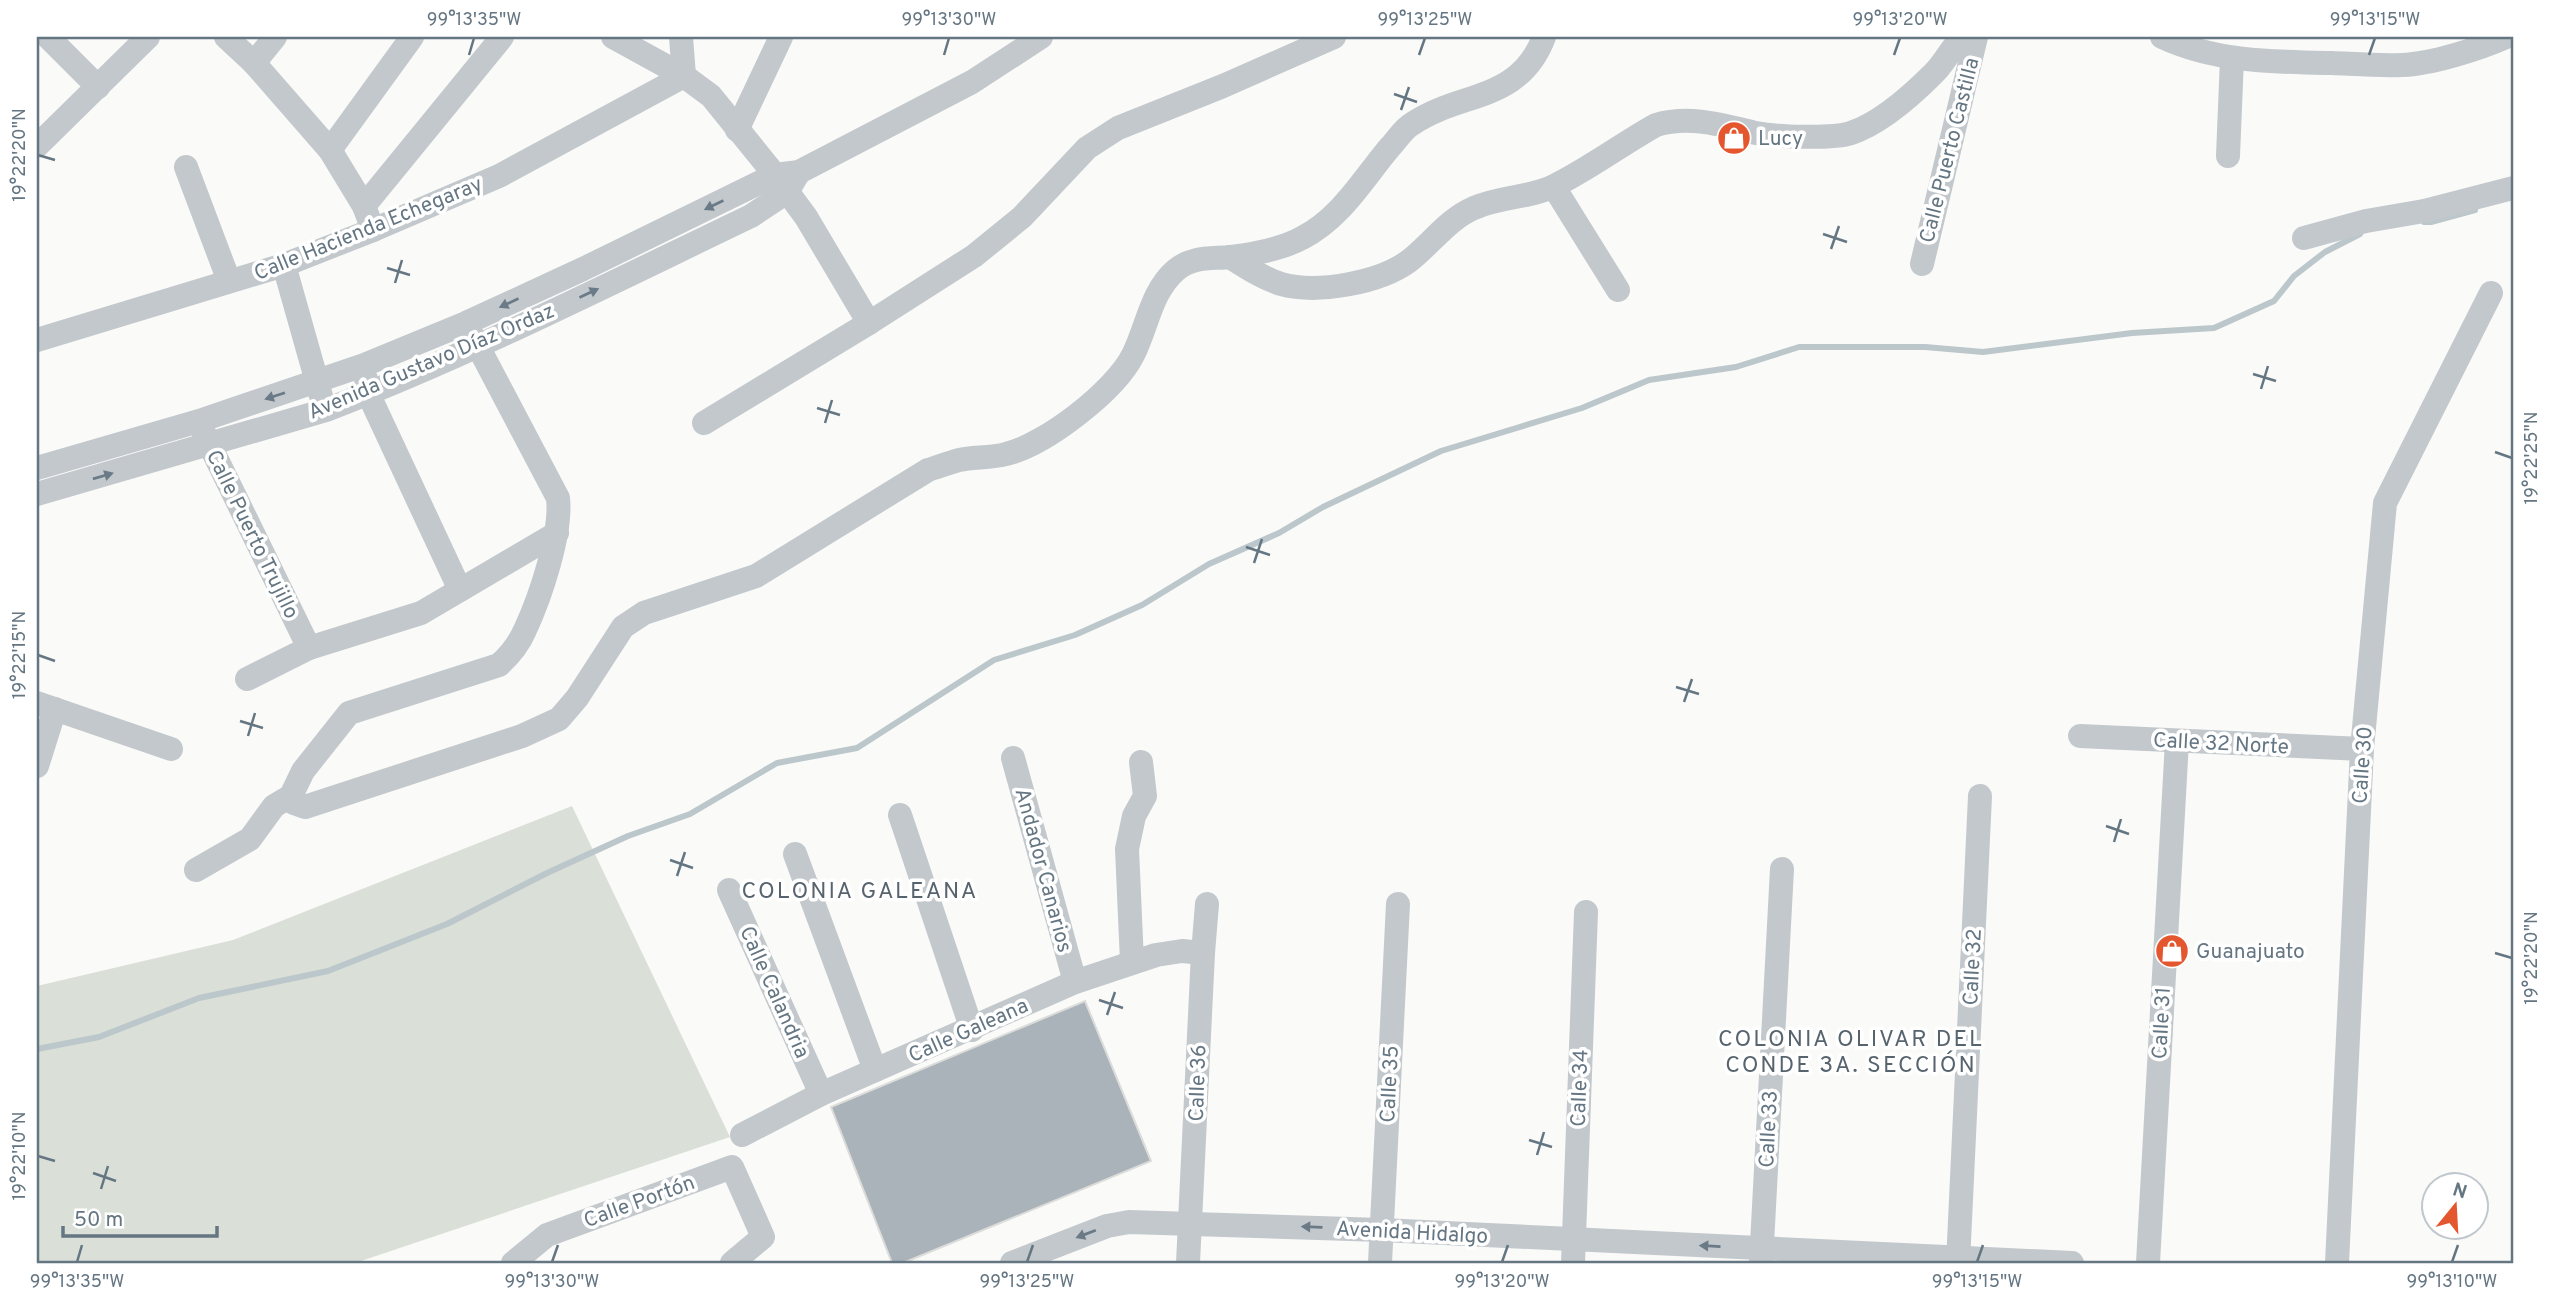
<svg xmlns="http://www.w3.org/2000/svg" width="2550" height="1300" font-family="Overpass,sans-serif">
<style>
.green{fill:#dadfd7}
.lines{fill:none;stroke-linecap:round;stroke-linejoin:round}
.stream{stroke:#bbc7cb;stroke-width:6}
.building{fill:#aab3b9;stroke:#dcdcda;stroke-width:2}
.minor{stroke:#c3c8cc;stroke-width:24}
.oneway{fill:#6a7a87}
.ticks{fill:none;stroke:#657683;stroke-width:2.5}
.labels{text-anchor:middle;stroke-width:7;stroke-linejoin:round;paint-order:stroke}
.poi-label{font-size:21px;fill:#657683;stroke:#fff;text-anchor:start}
.street-label{font-size:21px;fill:#657683;stroke:#fff}
.neighbourhood-label{font-size:23px;letter-spacing:2px;fill:#57646e;stroke:#fff}
.neatline{fill:none;stroke:#657683;stroke-width:2.5}
.ticks-label{font-size:18px;text-anchor:middle;fill:#657683}
</style>
<rect width="100%" height="100%" fill="#fafaf8"/>
<polygon class="green" points="572,806 730,1137 355,1263 37,1263 37,986 233,940"/>
<g class="lines">
<g class="stream">
<polyline points="2424,222 2431,222 2475,210"/>
<polyline points="37,1049 99,1037 199,998 328,971 447,924 547,873 628,836 690,814 777,763 857,748 994,660 1075,635 1142,605 1209,564 1279,533 1323,507 1441,451 1582,408 1649,380 1736,367 1799,347 1925,347 1983,352 2132,333 2214,328 2274,301 2294,276 2325,252 2360,234"/>
</g>
</g>
<polygon class="building" points="1085,1001 1151,1161 903,1263 892,1263 831,1107"/>
<g class="lines">
<g class="minor">
<polyline points="48,37 98,87"/>
<polyline points="226,37 254,63 330,150 364,206"/>
<polyline points="613,37 684,76 711,96 775,175 806,217 869,323"/>
<polyline points="681,37 684,76"/>
<path d="M 2162,37 C 2215,62 2274,62 2332,63 C 2355,64 2379,66 2402,65 C 2431,64 2479,49 2506,37"/>
<polyline points="254,63 275,37"/>
<polyline points="737,130 781,37"/>
<polyline points="37,146 148,37"/>
<polyline points="330,150 412,37"/>
<polyline points="2228,156 2232,58"/>
<polyline points="186,167 229,281"/>
<polyline points="1554,187 1618,290"/>
<polyline points="373,230 364,206 502,37"/>
<polyline points="2304,238 2366,221 2424,211 2513,188"/>
<path d="M 1230,257 C 1246,267 1262,278 1281,284 C 1317,294 1379,283 1409,261 C 1431,244 1448,219 1474,208 C 1500,196 1532,198 1556,185 C 1590,168 1622,144 1656,125 C 1690,115 1722,125 1756,133 C 1775,137 1833,139 1851,133 C 1881,123 1911,96 1933,74 C 1945,63 1951,47 1963,37"/>
<polyline points="1922,264 1976,37"/>
<polyline points="284,265 321,396"/>
<polyline points="37,340 284,265 373,230 499,176 684,76"/>
<polyline points="366,379 368,393 460,590"/>
<polyline points="704,423 869,323 974,256 1022,217 1087,148 1118,128 1223,86 1334,37"/>
<polyline points="203,431 309,648"/>
<polyline points="37,468 199,421 364,365 466,323 583,269 775,175 799,172 972,82 1041,37"/>
<path d="M 37,494 L 326,410 C 471,354 611,283 751,216 L 787,192 L 799,172"/>
<polyline points="247,679 309,648 421,613 557,533"/>
<polyline points="37,703 171,749"/>
<polyline points="2080,736 2362,749"/>
<polyline points="1013,758 1075,982"/>
<polyline points="37,766 55,709"/>
<path d="M 291,796 L 294,803 L 305,807 L 522,736 L 559,719 L 577,698 L 623,627 L 644,613 L 756,576 L 928,470 C 938,467 948,463 959,460 C 974,457 991,458 1006,454 C 1045,445 1115,391 1133,355 C 1147,328 1151,291 1176,270 C 1193,256 1210,259 1231,257 C 1254,254 1282,249 1302,238 C 1341,218 1363,179 1390,147 C 1397,140 1403,129 1412,124 C 1460,91 1519,103 1544,37"/>
<polyline points="900,815 972,1030"/>
<polyline points="795,854 875,1070"/>
<path d="M 196,870 L 250,839 L 274,806 L 291,796 L 303,771 L 349,713 L 499,665 C 510,655 519,644 525,630 C 540,598 562,533 558,498 L 471,333"/>
<polyline points="729,890 821,1094"/>
<polyline points="1132,962 1127,849 1134,816 1145,796 1141,762"/>
<polyline points="742,1135 821,1094 1075,982 1156,955 1182,951 1203,953"/>
<polyline points="513,1263 547,1235 732,1167 763,1237 732,1263"/>
<polyline points="1012,1263 1107,1226 1129,1222 1382,1230 2072,1263"/>
<polyline points="1188,1263 1203,953 1207,904"/>
<polyline points="1380,1263 1398,904"/>
<polyline points="1573,1263 1586,912"/>
<polyline points="1761,1263 1782,869"/>
<polyline points="1958,1263 1980,796"/>
<polyline points="2148,1263 2177,741"/>
<polyline points="2337,1263 2362,749 2385,503 2491,293"/>
</g>
</g>
<defs><path id="oneway-solid" d="M-6-.8H1V-3.2L6.5 0L1 3.2V.8H-6Z" transform="scale(1.75)"/></defs>
<g class="oneway">
<use href="#oneway-solid" transform="translate(714 205) rotate(154)"/>
<use href="#oneway-solid" transform="translate(589 293) rotate(-25)"/>
<use href="#oneway-solid" transform="translate(509 303) rotate(155)"/>
<use href="#oneway-solid" transform="translate(275 396) rotate(162)"/>
<use href="#oneway-solid" transform="translate(103 476) rotate(-16)"/>
<use href="#oneway-solid" transform="translate(1312 1227) rotate(-178)"/>
<use href="#oneway-solid" transform="translate(1086 1234) rotate(159)"/>
<use href="#oneway-solid" transform="translate(1710 1246) rotate(-177)"/>
</g>
<path class="ticks" d="M 469,55 L 474,38M 944,55 L 949,38M 1419,55 L 1425,38M 1894,55 L 1900,38M 2369,55 L 2375,38M 1394,94 L 1417,102M 1401,110 L 1409,87M 38,155 L 55,160M 1823,234 L 1847,242M 1831,249 L 1839,226M 387,268 L 410,275M 395,283 L 402,260M 2253,374 L 2276,381M 2261,389 L 2268,366M 817,408 L 840,415M 825,423 L 832,400M 2495,452 L 2512,458M 1246,547 L 1270,555M 1254,563 L 1262,539M 38,655 L 55,661M 1676,687 L 1699,694M 1684,702 L 1692,679M 240,721 L 263,728M 248,736 L 255,713M 2106,826 L 2129,834M 2114,842 L 2121,819M 670,860 L 693,868M 677,876 L 685,852M 2495,953 L 2512,958M 1099,1000 L 1123,1008M 1107,1015 L 1115,992M 1529,1140 L 1552,1147M 1537,1155 L 1544,1132M 38,1156 L 55,1161M 93,1173 L 116,1181M 101,1189 L 108,1166M 77,1262 L 82,1245M 552,1262 L 558,1245M 1027,1262 L 1033,1245M 1502,1262 L 1508,1245M 1977,1262 L 1983,1245M 2452,1262 L 2458,1245"/>
<defs>
<g id="shop-disc" transform="scale(1.75)"><circle r="9.5" fill="#e4572e" stroke="#fff"/><path d="M-5-2.5h2.3a2.7 3.5 0 0 1 5.4 0H5L5.5 6h-11ZM-1.5-2.5h3a1.5 2.3 0 0 0-3 0Z" fill="#fff"/></g>
</defs>
<g fill-rule="evenodd">
<use href="#shop-disc" x="1734" y="138"/>
<use href="#shop-disc" x="2172" y="951"/>
</g>
<g class="labels">
<g class="poi-label">
<text x="1758" y="145">Lucy</text>
<text x="2196" y="958">Guanajuato</text>
</g>
<g class="street-label">
<text transform="translate(1949 150) rotate(-76)" y="7">Calle Puerto Castilla</text>
<text transform="translate(368 228) rotate(-22)" y="7">Calle Hacienda Echegaray</text>
<text transform="translate(431 361) rotate(-23)" y="7">Avenida Gustavo Díaz Ordaz</text>
<text transform="translate(253 534) rotate(64)" y="7">Calle Puerto Trujillo</text>
<text transform="translate(2221 743) rotate(3)" y="7">Calle 32 Norte</text>
<text transform="translate(2362 765) rotate(-86)" y="7">Calle 30</text>
<text transform="translate(1044 870) rotate(75)" y="7">Andador Canarios</text>
<text transform="translate(1972 967) rotate(-87)" y="7">Calle 32</text>
<text transform="translate(775 992) rotate(66)" y="7">Calle Calandria</text>
<text transform="translate(2161 1023) rotate(-87)" y="7">Calle 31</text>
<text transform="translate(968 1030) rotate(-24)" y="7">Calle Galeana</text>
<text transform="translate(1197 1083) rotate(-88)" y="7">Calle 36</text>
<text transform="translate(1389 1084) rotate(-87)" y="7">Calle 35</text>
<text transform="translate(1579 1088) rotate(-88)" y="7">Calle 34</text>
<text transform="translate(1768 1129) rotate(-87)" y="7">Calle 33</text>
<text transform="translate(639 1201) rotate(-20)" y="7">Calle Portón</text>
<text transform="translate(1412 1232) rotate(3)" y="7">Avenida Hidalgo</text>
</g>
<g class="neighbourhood-label">
<text x="860" y="898">COLONIA GALEANA</text>
<text x="1851" y="1046">COLONIA OLIVAR DEL<tspan x="1851" dy="26">CONDE 3A. SECCIÓN</tspan></text>
</g>
</g>
<rect width="2550" height="1300" fill="none" stroke="#ffffff" stroke-width="77"/>
<g transform="translate(2455 1206) rotate(18)"><circle r="33" fill="#ffffff" stroke="#c1c8cd" stroke-width="2"/>
<path d="M0-5L12 26L0 18L-12 26Z" fill="#e4572e"/>
<text y="-10" font-size="19" font-weight="bold" text-anchor="middle" fill="#657683">N</text>
</g>
<path d="M63 1226v10h154v-10" fill="none" stroke="#657683" stroke-width="3.5"/>
<text x="74" y="1226" font-size="21" fill="#657683" stroke="#ffffff" stroke-width="5" paint-order="stroke">50 m</text>
<rect x="38" y="38" width="2474" height="1224" class="neatline"/>
<g class="ticks-label">
<text x="474" y="25">99°13'35"W</text>
<text x="949" y="25">99°13'30"W</text>
<text x="1425" y="25">99°13'25"W</text>
<text x="1900" y="25">99°13'20"W</text>
<text x="2375" y="25">99°13'15"W</text>
<text transform="translate(19 155) rotate(-90)" y="6">19°22'20"N</text>
<text transform="translate(2531 458) rotate(-90)" y="6">19°22'25"N</text>
<text transform="translate(19 655) rotate(-90)" y="6">19°22'15"N</text>
<text transform="translate(2531 958) rotate(-90)" y="6">19°22'20"N</text>
<text transform="translate(19 1156) rotate(-90)" y="6">19°22'10"N</text>
<text x="77" y="1287">99°13'35"W</text>
<text x="552" y="1287">99°13'30"W</text>
<text x="1027" y="1287">99°13'25"W</text>
<text x="1502" y="1287">99°13'20"W</text>
<text x="1977" y="1287">99°13'15"W</text>
<text x="2452" y="1287">99°13'10"W</text>
</g>
</svg>
